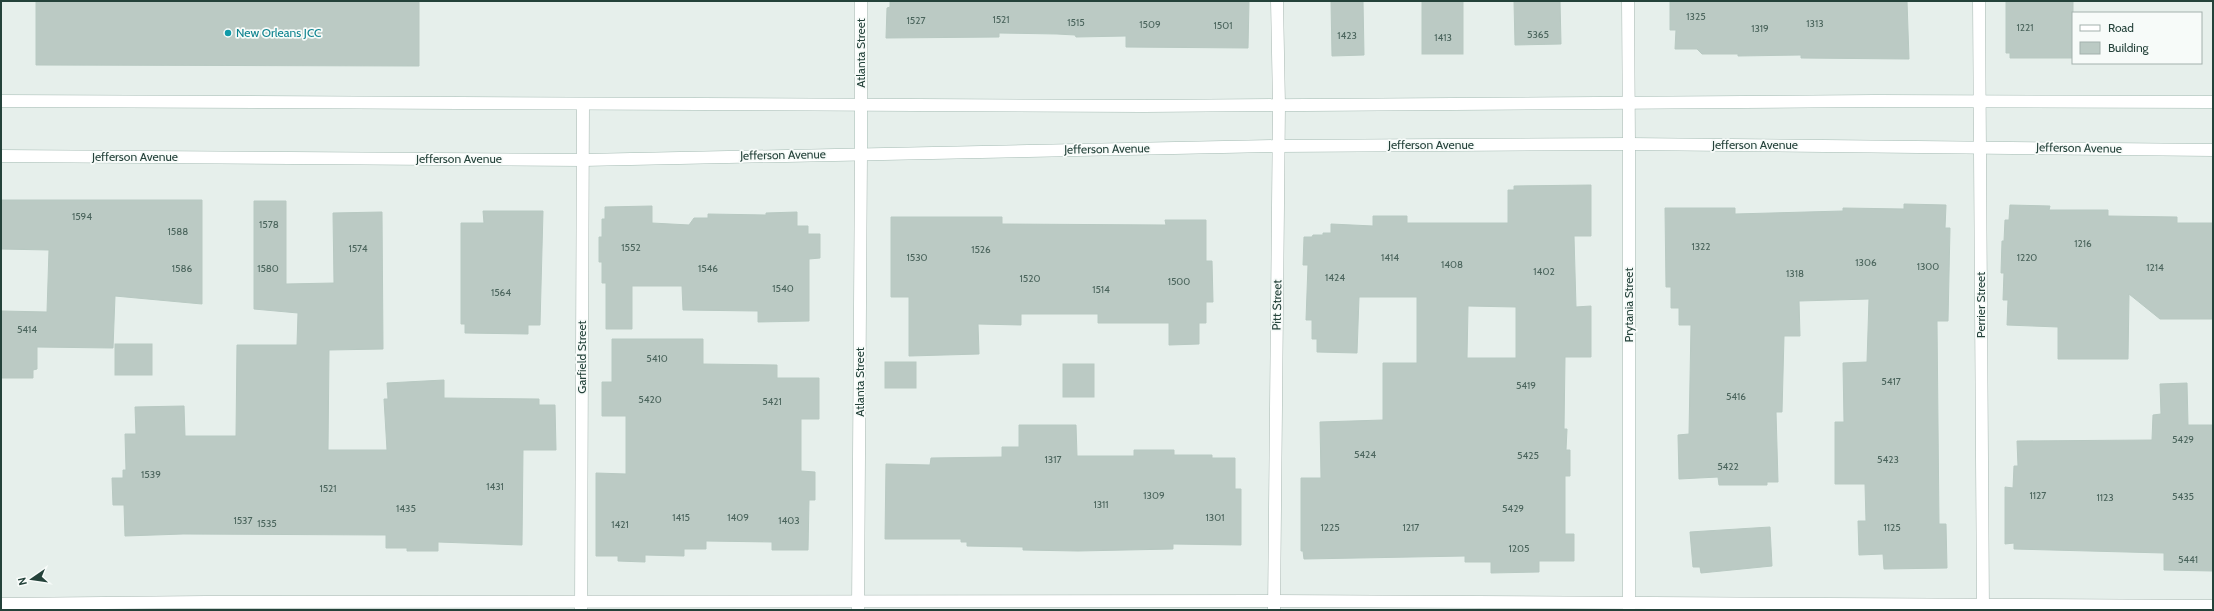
<svg xmlns="http://www.w3.org/2000/svg" width="2214" height="611" font-family="Cabin,sans-serif">
<style>
.building{fill:#bbcac4;stroke:#b8c9c2;fill-rule:evenodd}
.lines{fill:none;stroke-linecap:round;stroke-linejoin:round}
.street-casing{stroke:#a8b8b2;stroke-width:13}
.secondary-casing{stroke:#a4bbb3;stroke-width:13}
.street{stroke:#fff;stroke-width:12}
.secondary{stroke:#fff;stroke-width:12}
.culture-dot{fill:#0f9aa8;stroke:#f7fbf9;stroke-width:1.5}
.labels{text-anchor:middle;stroke-width:3.5;stroke-linejoin:round;paint-order:stroke}
.number-label{font-size:10px;fill:#4a645c}
.culture-label{font-size:12px;fill:#0d838f;stroke:#f7fbf9;text-anchor:start}
.street-label{font-size:12px;fill:#24423a;stroke:#f7fbf9}
</style>
<rect width="100%" height="100%" fill="#e6efeb"/>
<g class="building">
<polygon points="36,1 419,1 419,66 36,65"/>
<polygon points="890,1 1249,1 1248,48 1126,47 1126,36 1076,37 1075,35 1057,34 999,33 999,37 886,38 887,8 890,7"/>
<polygon points="1331,1 1363,1 1364,55 1332,56"/>
<rect x="1422" y="1" width="41" height="53"/>
<polygon points="1514,1 1560,1 1561,44 1515,45"/>
<polygon points="1670,1 1907,1 1909,59 1801,58 1801,55 1738,56 1738,54 1702,54 1697,49 1675,49 1676,30 1670,30"/>
<polygon points="2006,1 2073,1 2073,58 2010,58 2010,53 2006,53"/>
<path d="M 1591,185 L 1591,236 L 1574,236 L 1576,307 L 1591,306 L 1591,357 L 1565,357 L 1564,429 L 1567,429 L 1566,450 L 1570,450 L 1570,476 L 1565,476 L 1565,534 L 1574,534 L 1574,561 L 1539,561 L 1539,572 L 1491,573 L 1491,562 L 1465,562 L 1465,556 L 1304,559 L 1303,551 L 1301,551 L 1301,478 L 1321,478 L 1320,422 L 1383,420 L 1383,363 L 1417,363 L 1417,297 L 1359,297 L 1357,353 L 1317,352 L 1317,339 L 1312,339 L 1312,320 L 1306,320 L 1308,265 L 1303,265 L 1304,237 L 1312,237 L 1313,235 L 1323,235 L 1323,233 L 1331,233 L 1331,224 L 1373,226 L 1373,216 L 1407,216 L 1407,223 L 1508,223 L 1508,190 L 1514,190 L 1514,186 ZM 1468,306 L 1516,307 L 1516,358 L 1467,358 Z"/>
<polygon points="1,200 202,200 202,304 115,296 113,348 37,347 37,369 33,370 33,378 1,378 1,311 47,312 49,250 1,249"/>
<polygon points="254,201 286,201 286,284 334,283 333,213 382,212 383,349 329,350 328,450 387,450 384,399 388,399 387,383 444,380 444,398 539,399 539,405 555,405 556,450 523,450 522,545 438,542 438,551 407,551 407,548 386,548 386,535 183,534 125,536 124,505 113,505 112,478 123,478 123,470 126,470 125,434 136,434 135,407 184,406 185,436 236,436 237,345 297,345 298,313 254,309"/>
<polygon points="1904,204 1946,205 1945,228 1950,228 1948,321 1937,321 1939,524 1946,524 1947,568 1884,569 1883,554 1859,555 1858,521 1866,521 1865,484 1835,484 1835,422 1844,422 1843,363 1867,362 1869,299 1799,301 1800,336 1784,336 1782,412 1776,412 1778,482 1767,482 1767,485 1719,485 1718,477 1679,479 1678,435 1689,434 1691,325 1679,325 1679,308 1671,308 1671,287 1666,287 1665,208 1735,208 1735,214 1843,211 1843,208 1904,209"/>
<polygon points="2010,205 2050,206 2049,210 2108,210 2108,216 2177,217 2177,223 2213,223 2213,319 2160,319 2129,294 2128,359 2058,359 2058,327 2007,325 2008,300 2003,300 2004,273 2001,273 2002,241 2004,241 2005,220 2009,220"/>
<polygon points="652,206 652,223 689,225 694,218 708,218 708,214 766,215 766,213 797,212 797,226 808,226 808,234 820,234 820,258 809,259 809,321 758,322 758,311 683,310 682,286 632,286 632,329 606,329 606,283 602,283 602,262 599,262 599,237 602,237 602,219 605,219 605,207"/>
<polygon points="483,211 543,211 540,325 528,325 528,334 465,333 465,324 461,324 461,223 484,223"/>
<polygon points="891,217 1002,217 1002,224 1166,225 1165,220 1206,220 1206,261 1212,261 1213,302 1206,302 1206,323 1199,323 1199,344 1169,345 1169,323 1098,323 1098,314 1021,314 1021,325 978,324 979,354 909,356 909,297 891,297"/>
<polygon points="612,339 703,339 703,364 777,365 777,378 819,378 819,419 801,419 801,471 815,472 815,500 809,500 808,550 772,550 772,542 706,541 706,549 684,549 684,556 645,555 645,562 618,561 618,556 596,556 596,473 626,474 626,416 602,416 602,382 612,382"/>
<rect x="115" y="344" width="37" height="31"/>
<rect x="885" y="362" width="31" height="26"/>
<rect x="1063" y="364" width="31" height="33"/>
<polygon points="2187,383 2188,425 2213,425 2213,571 2164,570 2164,553 2014,549 2014,543 2005,544 2005,487 2013,488 2014,466 2018,466 2017,441 2152,440 2153,415 2161,414 2160,384"/>
<polygon points="1019,425 1076,425 1077,456 1134,456 1134,450 1174,450 1174,455 1212,455 1212,458 1235,458 1235,489 1241,489 1241,545 1173,544 1173,549 1078,551 1023,550 1023,547 967,546 967,542 961,542 961,539 885,539 886,464 930,465 931,458 1002,457 1002,447 1019,447"/>
<polygon points="1770,527 1772,566 1701,573 1700,567 1693,567 1690,532"/>
</g>
<g class="lines">
<g class="street-casing">
<g id="street">
<polyline points="861,1 861,105"/>
<polyline points="1628,1 1629,144 1629,610"/>
<polyline points="1979,1 1983,610"/>
<polyline points="1,604 206,602 1274,601 2213,606"/>
<polyline points="581,609 583,104"/>
<polyline points="858,610 861,153"/>
<polyline points="1274,610 1279,105 1277,1"/>
</g>
</g>
<g class="secondary-casing">
<g id="secondary">
<polyline points="1,101 1144,106 1875,101 2213,102"/>
<polyline points="861,153 861,105"/>
<polyline points="1,156 583,160 1278,146 1629,144 2213,150"/>
</g>
</g>
<use href="#street" class="street"/>
<use href="#secondary" class="secondary"/>
</g>
<circle class="culture-dot" cx="228" cy="33" r="4"/>
<g class="labels">
<g class="number-label">
<text x="1696" y="20">1325</text>
<text x="1001" y="23">1521</text>
<text x="916" y="24">1527</text>
<text x="1076" y="26">1515</text>
<text x="1815" y="27">1313</text>
<text x="1150" y="28">1509</text>
<text x="1223" y="29">1501</text>
<text x="2025" y="31">1221</text>
<text x="1760" y="32">1319</text>
<text x="1538" y="38">5365</text>
<text x="1347" y="39">1423</text>
<text x="1443" y="41">1413</text>
<text x="82" y="220">1594</text>
<text x="269" y="228">1578</text>
<text x="178" y="235">1588</text>
<text x="2083" y="247">1216</text>
<text x="1701" y="250">1322</text>
<text x="631" y="251">1552</text>
<text x="358" y="252">1574</text>
<text x="981" y="253">1526</text>
<text x="917" y="261">1530</text>
<text x="1390" y="261">1414</text>
<text x="2027" y="261">1220</text>
<text x="1866" y="266">1306</text>
<text x="1452" y="268">1408</text>
<text x="1928" y="270">1300</text>
<text x="2155" y="271">1214</text>
<text x="182" y="272">1586</text>
<text x="268" y="272">1580</text>
<text x="708" y="272">1546</text>
<text x="1544" y="275">1402</text>
<text x="1795" y="277">1318</text>
<text x="1335" y="281">1424</text>
<text x="1030" y="282">1520</text>
<text x="1179" y="285">1500</text>
<text x="783" y="292">1540</text>
<text x="1101" y="293">1514</text>
<text x="501" y="296">1564</text>
<text x="27" y="333">5414</text>
<text x="657" y="362">5410</text>
<text x="1891" y="385">5417</text>
<text x="1526" y="389">5419</text>
<text x="1736" y="400">5416</text>
<text x="650" y="403">5420</text>
<text x="772" y="405">5421</text>
<text x="2183" y="443">5429</text>
<text x="1365" y="458">5424</text>
<text x="1528" y="459">5425</text>
<text x="1053" y="463">1317</text>
<text x="1888" y="463">5423</text>
<text x="1728" y="470">5422</text>
<text x="151" y="478">1539</text>
<text x="495" y="490">1431</text>
<text x="328" y="492">1521</text>
<text x="1154" y="499">1309</text>
<text x="2038" y="499">1127</text>
<text x="2183" y="500">5435</text>
<text x="2105" y="501">1123</text>
<text x="1101" y="508">1311</text>
<text x="406" y="512">1435</text>
<text x="1513" y="512">5429</text>
<text x="681" y="521">1415</text>
<text x="738" y="521">1409</text>
<text x="1215" y="521">1301</text>
<text x="243" y="524">1537</text>
<text x="789" y="524">1403</text>
<text x="267" y="527">1535</text>
<text x="620" y="528">1421</text>
<text x="1330" y="531">1225</text>
<text x="1411" y="531">1217</text>
<text x="1892" y="531">1125</text>
<text x="1519" y="552">1205</text>
<text x="2188" y="563">5441</text>
</g>
<g class="culture-label">
<text x="236" y="37">New Orleans JCC</text>
</g>
<g class="street-label">
<text transform="translate(861 53) rotate(-90)" y="4">Atlanta Street</text>
<text x="1431" y="149">Jefferson Avenue</text>
<text x="1755" y="149">Jefferson Avenue</text>
<text transform="translate(2079 148) rotate(1)" y="4">Jefferson Avenue</text>
<text transform="translate(1107 149) rotate(-1)" y="4">Jefferson Avenue</text>
<text transform="translate(783 155) rotate(-1)" y="4">Jefferson Avenue</text>
<text x="135" y="161">Jefferson Avenue</text>
<text x="459" y="163">Jefferson Avenue</text>
<text transform="translate(1277 305) rotate(-89)" y="4">Pitt Street</text>
<text transform="translate(1629 305) rotate(-90)" y="4">Prytania Street</text>
<text transform="translate(1981 305) rotate(-90)" y="4">Perrier Street</text>
<text transform="translate(582 357) rotate(-90)" y="4">Garfield Street</text>
<text transform="translate(860 382) rotate(-90)" y="4">Atlanta Street</text>
</g>
</g>
<rect width="2214" height="611" fill="none" stroke="#24423a" stroke-width="4"/>
<rect x="2072" y="12" width="130" height="52" fill="#f7fbf9" stroke="#a3b1ad"/>
<rect x="2080" y="25" width="20" height="6" fill="#ffffff" stroke="#a3b1ad"/>
<text x="2108" y="32" font-size="12" fill="#24423a">Road</text>
<rect x="2080" y="42" width="20" height="12" fill="#bbcac4" stroke="#a3b1ad"/>
<text x="2108" y="52" font-size="12" fill="#24423a">Building</text>
<g transform="translate(32 579) rotate(257)" stroke="#f7fbf9" stroke-width="3" paint-order="stroke">
<path d="M0-3L7 15L0 10L-7 15Z" fill="#24423a"/>
<text y="-6" font-size="11" font-weight="bold" text-anchor="middle" fill="#24423a">N</text>
</g>
</svg>
